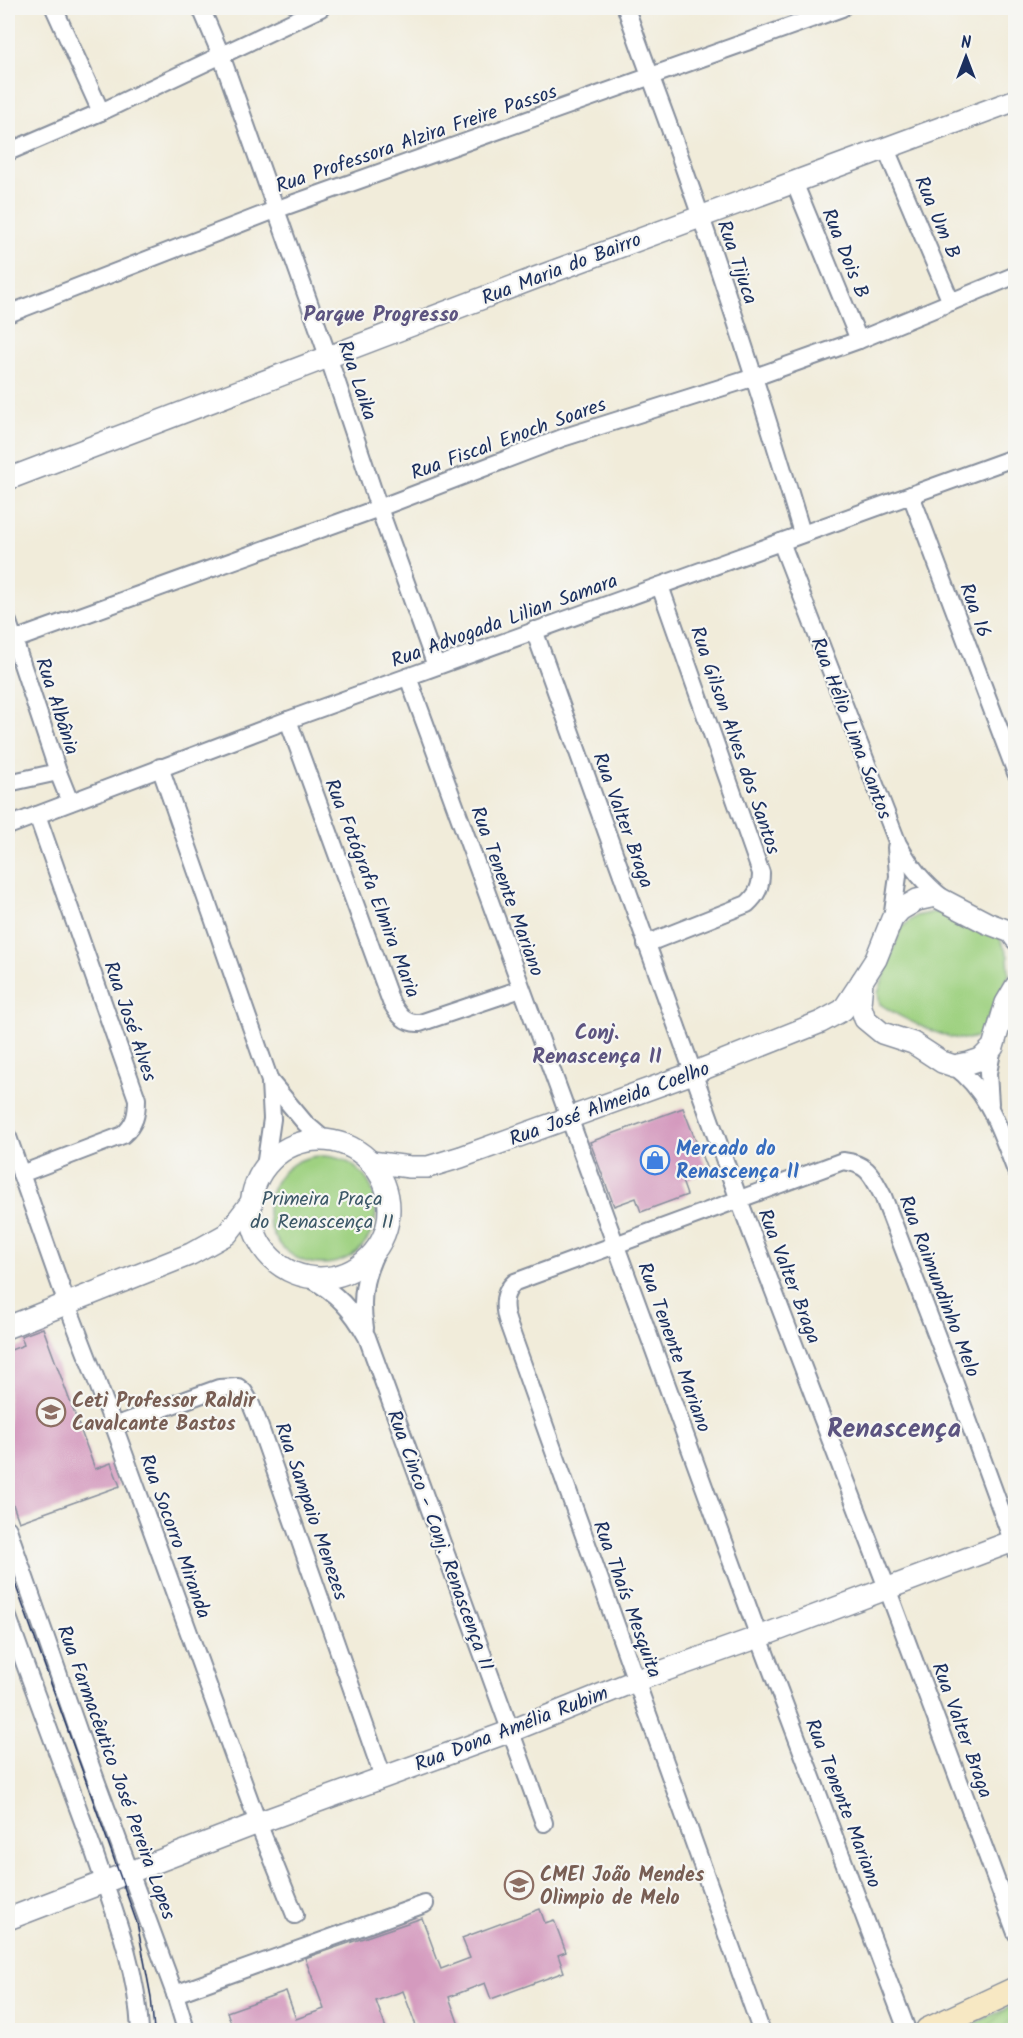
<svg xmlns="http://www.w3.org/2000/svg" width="1023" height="2038" font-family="Kalam,sans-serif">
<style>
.park{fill:#9fd181;stroke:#5d8070;stroke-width:1.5}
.garden{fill:url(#garden-furrows);stroke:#5d8070;stroke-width:1.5}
.building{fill:#d49abe}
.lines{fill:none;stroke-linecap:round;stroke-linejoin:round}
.minor-casing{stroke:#868e9c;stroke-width:20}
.tertiary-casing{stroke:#868e9c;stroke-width:24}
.secondary-casing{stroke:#868e9c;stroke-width:27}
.minor{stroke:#fff;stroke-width:16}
.tertiary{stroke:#fff;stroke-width:21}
.secondary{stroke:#f7e8c3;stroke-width:24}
.tram{stroke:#1b2f5e;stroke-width:1.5}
.labels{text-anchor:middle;stroke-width:4.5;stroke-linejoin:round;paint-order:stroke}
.street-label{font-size:20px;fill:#1b2f5e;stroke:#f6f6f2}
.shop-label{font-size:20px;font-weight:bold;fill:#366cbe;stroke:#f6f6f2;text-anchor:start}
.park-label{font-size:20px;fill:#3c5867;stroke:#f6f6f2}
.education-label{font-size:20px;font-weight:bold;fill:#785e54;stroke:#f6f6f2;text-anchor:start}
.neighbourhood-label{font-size:21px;font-weight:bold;fill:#5c5480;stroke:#f6f6f2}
.district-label{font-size:26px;font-weight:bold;fill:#5c5480;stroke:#f6f6f2}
</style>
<defs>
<pattern id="garden-furrows" width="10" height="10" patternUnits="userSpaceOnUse" patternTransform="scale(1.5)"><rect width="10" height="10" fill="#9fd181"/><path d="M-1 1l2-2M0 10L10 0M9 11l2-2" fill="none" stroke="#88b472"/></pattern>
</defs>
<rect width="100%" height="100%" fill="#f6f6f2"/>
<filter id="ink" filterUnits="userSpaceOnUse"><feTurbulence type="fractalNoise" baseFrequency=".0167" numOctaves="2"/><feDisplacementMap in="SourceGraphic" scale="12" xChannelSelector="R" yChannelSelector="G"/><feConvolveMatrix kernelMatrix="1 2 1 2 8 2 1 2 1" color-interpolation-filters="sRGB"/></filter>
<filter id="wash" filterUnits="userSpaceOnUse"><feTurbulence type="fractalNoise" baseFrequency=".008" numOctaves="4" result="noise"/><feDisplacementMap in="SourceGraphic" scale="24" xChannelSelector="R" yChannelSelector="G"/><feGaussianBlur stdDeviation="1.35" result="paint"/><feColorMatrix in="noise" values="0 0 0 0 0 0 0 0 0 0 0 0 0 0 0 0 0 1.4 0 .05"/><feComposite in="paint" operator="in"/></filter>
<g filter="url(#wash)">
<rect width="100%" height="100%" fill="#f1ecda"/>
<g class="park">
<path d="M 940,911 L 951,913 L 1000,938 L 1008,956 L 1009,975 L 979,1036 C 975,1037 970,1039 965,1039 C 945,1040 897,1016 880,1004 L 878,993 L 901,928 L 916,916 Z"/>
<circle cx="322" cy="1210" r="54"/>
</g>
<polygon class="garden" points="1015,2005 1015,2030 959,2030"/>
<g id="blocks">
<g class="building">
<polygon points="683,1108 708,1172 682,1181 687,1195 641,1212 636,1198 614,1206 590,1142"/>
<polygon points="43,1328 95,1469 111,1463 120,1486 19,1522 8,1490 8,1351 24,1345 21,1336"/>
<polygon points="540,1909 545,1923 554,1920 566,1952 558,1955 564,1972 491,1999 485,1983 449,1997 461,2031 418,2031 403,1991 376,2001 387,2031 234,2031 227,2012 286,1991 296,2019 324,2009 305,1958 422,1918 441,1969 470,1958 462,1938"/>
</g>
</g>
</g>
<g filter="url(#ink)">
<use href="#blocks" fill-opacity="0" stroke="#868e9c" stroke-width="1.5"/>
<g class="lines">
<g class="minor-casing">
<g id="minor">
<polyline points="54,8 101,112"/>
<polyline points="201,8 221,55 328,356 379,508 436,666"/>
<path d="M 626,8 C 645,64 667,118 686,174 C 728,293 766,413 802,533"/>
<polyline points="886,149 951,302"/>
<polyline points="8,152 101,112 321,8"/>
<polyline points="794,182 859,340"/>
<polyline points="8,314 275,210 842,8"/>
<polyline points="911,495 1016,773"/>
<path d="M 781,542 L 898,844 C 912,869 923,882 945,900"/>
<polyline points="8,622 58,772 70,802"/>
<polyline points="534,630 739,1200 887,1588 1016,1933"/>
<polyline points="14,640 379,508 562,438 755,377 859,340 1016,275"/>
<polyline points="408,677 759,1637 907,2030"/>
<path d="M 288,720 L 391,1002 C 398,1014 404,1024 420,1023 L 521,989"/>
<polyline points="160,767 270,1081 305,1123 326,1141"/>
<polyline points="8,783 58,772"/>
<polyline points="8,826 288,720 1016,457"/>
<polyline points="892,919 898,876 896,847"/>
<path d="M 646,944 L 747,904 C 757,895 761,887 761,873 L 660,586"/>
<path d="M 954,1066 C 990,1093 1000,1131 1016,1171"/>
<polyline points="990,1104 988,1073 993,1047"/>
<polyline points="8,1137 67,1304 114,1426 258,1823 295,1915"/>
<polyline points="265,1167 272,1119 270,1082"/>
<path d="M 21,1174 L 123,1135 C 135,1124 137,1115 137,1099 L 37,815"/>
<path d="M 309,1278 C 337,1293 352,1310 367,1337 L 544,1823"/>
<path d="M 365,1328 C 359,1293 366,1270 382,1240"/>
<polyline points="114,1426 219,1388 238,1387 244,1392 250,1402 257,1419 383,1777"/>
<polyline points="8,1529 86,1753 175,1994 186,2030"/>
<path d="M 8,1617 C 35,1694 65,1772 93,1849 C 113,1908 137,1968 140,2030"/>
<polyline points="175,1994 425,1904"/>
<path d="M 761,2030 L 508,1323 C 503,1308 502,1293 515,1282 L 843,1161 C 869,1164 872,1176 883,1196 L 951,1373 L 1016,1551"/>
</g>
</g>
<g class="tertiary-casing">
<g id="tertiary">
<polyline points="8,479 538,277 1016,100"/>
<polyline points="1016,939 1011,932 987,923 935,896 917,900 900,910 892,919 876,959 862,981 860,1004 865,1019 882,1033 913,1043 942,1062 954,1066 969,1063 981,1059 993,1047 1006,1003 1016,986"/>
<circle cx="320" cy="1209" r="69"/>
<polyline points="371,1162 410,1167 428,1167 461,1157 693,1073 821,1022 843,1010 862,981"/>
<polyline points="8,1327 191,1254 227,1234 250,1204"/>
<polyline points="8,1919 258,1823 511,1731 635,1681 759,1637 1016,1540"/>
</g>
</g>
<g class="secondary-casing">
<polyline id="secondary" points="928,2030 1016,1989"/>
</g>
<use href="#minor" class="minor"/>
<use href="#tertiary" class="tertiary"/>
<use href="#secondary" class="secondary"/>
<polyline class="tram" points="8,1564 137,1923 151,1997 154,2030"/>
</g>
</g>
<defs>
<g id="shop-ring" transform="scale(1.5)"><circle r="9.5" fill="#f6f6f2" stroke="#3f7fe0" stroke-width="1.5"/><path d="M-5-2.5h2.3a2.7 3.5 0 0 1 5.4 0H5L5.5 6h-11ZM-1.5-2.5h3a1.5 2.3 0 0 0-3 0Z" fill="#3f7fe0"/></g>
<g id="school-ring" transform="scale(1.5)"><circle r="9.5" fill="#f6f6f2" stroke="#8d6e63" stroke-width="1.5"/><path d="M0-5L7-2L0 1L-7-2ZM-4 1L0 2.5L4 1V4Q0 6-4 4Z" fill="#8d6e63"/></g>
</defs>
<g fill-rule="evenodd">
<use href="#shop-ring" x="655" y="1160"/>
<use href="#school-ring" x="51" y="1412"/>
<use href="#school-ring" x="519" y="1885"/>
</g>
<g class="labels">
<g class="street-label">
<text transform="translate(416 138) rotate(-19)" y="7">Rua Professora Alzira Freire Passos</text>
<text transform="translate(938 217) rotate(67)" y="7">Rua Um B</text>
<text transform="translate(846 253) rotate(68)" y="7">Rua Dois B</text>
<text transform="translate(738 262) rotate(71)" y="7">Rua Tijuca</text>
<text transform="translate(561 268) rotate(-21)" y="7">Rua Maria do Bairro</text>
<text transform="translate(358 380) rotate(71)" y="7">Rua Laika</text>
<text transform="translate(508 438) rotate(-20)" y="7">Rua Fiscal Enoch Soares</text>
<text transform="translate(976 610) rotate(70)" y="7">Rua 16</text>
<text transform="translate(504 620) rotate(-20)" y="7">Rua Advogada Lilian Samara</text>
<text transform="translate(58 706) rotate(72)" y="7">Rua Albânia</text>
<text transform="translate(852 728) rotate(69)" y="7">Rua Hélio Lima Santos</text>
<text transform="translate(736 740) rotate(71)" y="7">Rua Gilson Alves dos Santos</text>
<text transform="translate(624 820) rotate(70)" y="7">Rua Valter Braga</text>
<text transform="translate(373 888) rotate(69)" y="7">Rua Fotógrafa Elmira Maria</text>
<text transform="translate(508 891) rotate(70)" y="7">Rua Tenente Mariano</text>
<text transform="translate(131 1021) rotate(71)" y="7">Rua José Alves</text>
<text transform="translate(609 1103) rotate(-20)" y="7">Rua José Almeida Coelho</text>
<text transform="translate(790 1276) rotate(69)" y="7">Rua Valter Braga</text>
<text transform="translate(940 1286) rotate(69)" y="7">Rua Raimundinho Melo</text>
<text transform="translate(675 1347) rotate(70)" y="7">Rua Tenente Mariano</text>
<text transform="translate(312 1511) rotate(71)" y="7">Rua Sampaio Menezes</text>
<text transform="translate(176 1536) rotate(70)" y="7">Rua Socorro Miranda</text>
<text transform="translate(441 1540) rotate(70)" y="7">Rua Cinco - Conj. Renascença II</text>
<text transform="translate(628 1599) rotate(70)" y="7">Rua Thaís Mesquita</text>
<text transform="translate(511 1728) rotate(-21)" y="7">Rua Dona Amélia Rubim</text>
<text transform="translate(963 1730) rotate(70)" y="7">Rua Valter Braga</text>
<text transform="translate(117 1772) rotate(70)" y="7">Rua Farmacêutico José Pereira Lopes</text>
<text transform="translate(844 1803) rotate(69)" y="7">Rua Tenente Mariano</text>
</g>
<g class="shop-label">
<text x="676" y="1155">Mercado do<tspan x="676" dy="23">Renascença II</tspan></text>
</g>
<g class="park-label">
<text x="322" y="1205">Primeira Praça<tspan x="322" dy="23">do Renascença II</tspan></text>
</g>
<g class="education-label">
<text x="72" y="1407">Ceti Professor Raldir<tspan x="72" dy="23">Cavalcante Bastos</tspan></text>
<text x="540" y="1881">CMEI João Mendes<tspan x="540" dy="23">Olimpio de Melo</tspan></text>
</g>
<g class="neighbourhood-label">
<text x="381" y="321">Parque Progresso</text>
<text x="597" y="1039">Conj.<tspan x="597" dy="24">Renascença II</tspan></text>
</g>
<g class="district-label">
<text x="894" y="1437">Renascença</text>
</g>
</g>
<rect width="1023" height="2038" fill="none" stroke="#f6f6f2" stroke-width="30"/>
<g transform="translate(966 57)" stroke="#f6f6f2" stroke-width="4.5" paint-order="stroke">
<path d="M0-4.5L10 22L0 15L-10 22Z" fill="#1b2f5e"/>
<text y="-9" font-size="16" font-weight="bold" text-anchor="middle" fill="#1b2f5e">N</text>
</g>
</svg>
